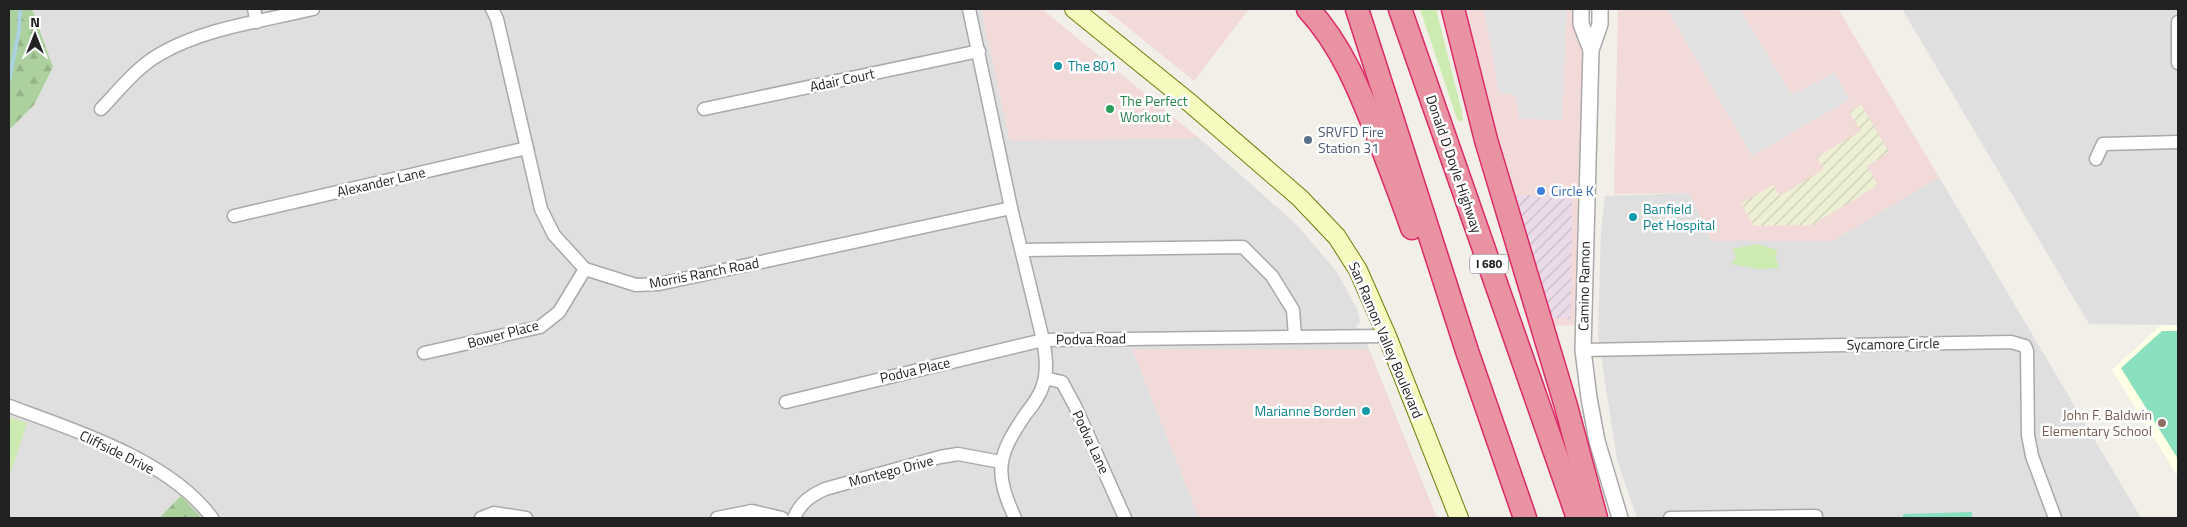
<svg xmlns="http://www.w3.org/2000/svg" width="2187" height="527" font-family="'Titillium Web',sans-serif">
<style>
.residential{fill:#e0dfdf}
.commercial{fill:#f2dad9}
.industrial{fill:url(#industrial-furrows)}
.education{fill:#ffffe5}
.farmland{fill:url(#farmland-furrows)}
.grass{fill:#cdebb0}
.forest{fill:url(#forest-firs)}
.pitch{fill:#88e0be}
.parking{fill:#e2e2e2}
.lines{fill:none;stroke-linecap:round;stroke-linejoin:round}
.stream{stroke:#aad3df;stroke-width:4}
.minor-casing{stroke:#a9a9a9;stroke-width:15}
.tertiary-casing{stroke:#a9a9a9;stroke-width:18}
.secondary-casing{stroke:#707d05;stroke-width:20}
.motorway-casing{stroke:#dc2a67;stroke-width:25}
.minor{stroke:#fff;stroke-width:12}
.tertiary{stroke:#fff;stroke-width:15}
.secondary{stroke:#f7fabf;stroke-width:18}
.motorway{stroke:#e892a2;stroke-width:22}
.culture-dot{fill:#0f9aa8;stroke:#fff;stroke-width:2}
.leisure-dot{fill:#2e9e5b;stroke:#fff;stroke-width:2}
.service-dot{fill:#5c6f8a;stroke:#fff;stroke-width:2}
.shop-dot{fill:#3f7fe0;stroke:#fff;stroke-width:2}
.education-dot{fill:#8d6e63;stroke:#fff;stroke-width:2}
.labels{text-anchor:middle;stroke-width:5;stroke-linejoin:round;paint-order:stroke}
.shield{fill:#fff;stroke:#646464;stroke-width:1}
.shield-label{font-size:12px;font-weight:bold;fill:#222}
.culture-label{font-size:14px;fill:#0d838f;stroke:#fff;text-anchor:start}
.street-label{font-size:14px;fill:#222;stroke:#fff}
.leisure-label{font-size:14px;fill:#27864d;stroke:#fff;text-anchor:start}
.service-label{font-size:14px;fill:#4e5e75;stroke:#fff;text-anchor:start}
.shop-label{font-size:14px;fill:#366cbe;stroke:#fff;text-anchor:start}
.education-label{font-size:14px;fill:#785e54;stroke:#fff;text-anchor:end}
</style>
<defs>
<pattern id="industrial-furrows" width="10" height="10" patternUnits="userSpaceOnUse" patternTransform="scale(1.25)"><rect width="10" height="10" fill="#ebdbe8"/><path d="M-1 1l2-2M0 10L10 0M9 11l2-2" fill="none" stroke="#c9bcc7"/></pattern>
<pattern id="farmland-furrows" width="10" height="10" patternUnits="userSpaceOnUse" patternTransform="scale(1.25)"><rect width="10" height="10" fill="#eef0d5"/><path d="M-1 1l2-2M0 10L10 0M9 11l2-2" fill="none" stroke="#ccceb7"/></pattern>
<pattern id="forest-firs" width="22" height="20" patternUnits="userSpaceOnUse" patternTransform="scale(1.25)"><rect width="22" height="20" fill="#add19e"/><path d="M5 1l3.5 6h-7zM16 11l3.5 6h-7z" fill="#95b388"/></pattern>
</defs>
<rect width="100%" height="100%" fill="#f2efe9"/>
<g class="residential">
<polygon points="32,9 981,9 1010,141 1199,138 1297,225 1337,272 1358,311 1360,322 1356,326 1363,335 1369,349 1132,349 1199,518 202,518 181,496 159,518 9,518 9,478 26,423 9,417 9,130 34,105 53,67"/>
<polygon points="1902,9 2178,9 2178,325 2089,324"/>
<polygon points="1939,177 2141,518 1637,518 1617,460 1598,336 1601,231 1605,196 1689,193 1832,241"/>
</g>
<g class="commercial">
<polygon points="981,9 1042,9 1199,138 1010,141"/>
<polygon points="1105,9 1249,9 1194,81"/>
<polygon points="1453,9 1581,9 1591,50 1583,325 1542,326"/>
<polygon points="1618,9 1838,9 1939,177 1832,241 1712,241 1689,193 1614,194"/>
<polygon points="1132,349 1369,349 1437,518 1199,518"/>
</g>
<polygon class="industrial" points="1516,195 1572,195 1571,319 1549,318"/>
<polygon class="education" points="2161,325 2178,325 2178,477 2112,370"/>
<polygon class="farmland" points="1861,105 1889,152 1867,166 1878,185 1812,225 1754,226 1741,204 1773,185 1780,196 1824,169 1817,157 1861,131 1849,112"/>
<g class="grass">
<polygon points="1420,9 1436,9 1462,112 1463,120 1461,122 1457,119"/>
<polygon points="1758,244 1777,250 1776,258 1779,268 1759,269 1731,264 1736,257 1732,249"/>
<polygon points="9,417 27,423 9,478"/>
</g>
<g class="forest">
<polygon points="9,9 32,9 53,67 34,105 9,130"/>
<polygon points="181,496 202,518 159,518"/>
</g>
<g class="pitch">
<polygon points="2162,331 2178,331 2178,459 2121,368"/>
<polygon points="1972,512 1972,518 1903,518 1903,514"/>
</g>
<g class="parking">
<polygon points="1484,9 1567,9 1562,120 1519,119 1515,95 1499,93"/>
<polygon points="1667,9 1740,9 1792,95 1834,73 1850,99 1752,156"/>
</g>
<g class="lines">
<polyline class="stream" points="9,80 19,31 20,9"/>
<g class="minor-casing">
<g id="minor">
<polyline points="254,9 257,22"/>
<polyline points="492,9 497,19 541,209 554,235 585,269 636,285 659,284 1011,208"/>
<polyline points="969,9 1011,208 1043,340 1387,336"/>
<polyline points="2178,22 2178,63"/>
<path d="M 101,109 C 119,90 137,67 160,54 C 204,28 263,21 313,9"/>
<polyline points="704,109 979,51"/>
<polyline points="2096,159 2103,144 2178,142"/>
<polyline points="234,216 527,148"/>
<polyline points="1022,250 1243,247 1272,276 1293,310 1295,336"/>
<polyline points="1583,350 2011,342 2025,346 2027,351 2028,435 2032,456 2055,518"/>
<polyline points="424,353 540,327 559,312 585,269"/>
<polyline points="1045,378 1062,382 1075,406 1125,518"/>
<path d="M 786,402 L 1043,340 C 1046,355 1048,370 1043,385 C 1040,396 1032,406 1025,415 C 997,456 994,472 1015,518"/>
<path d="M 9,406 C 74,430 170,460 212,518"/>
<polyline points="481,518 494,513 526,518"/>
<polyline points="717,518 752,511 782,518"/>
<path d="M 794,518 C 801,502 810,496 825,489 L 940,457 L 958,454 L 1001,462"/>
<polyline points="1670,518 1816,516"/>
</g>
</g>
<g class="tertiary-casing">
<g id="tertiary">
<polyline points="1581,9 1581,24 1591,50"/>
<polyline points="1600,9 1600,24 1591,50 1583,350 1589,398 1597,441 1620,518"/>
</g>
</g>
<g class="secondary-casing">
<polyline id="secondary" points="1074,9 1190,103 1300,198 1337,237 1358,270 1387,336 1459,518"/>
</g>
<g class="motorway-casing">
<g id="motorway">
<path d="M 1308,9 C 1343,47 1361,94 1380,142 C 1391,171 1402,199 1412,228"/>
<polyline points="1357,9 1467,351 1525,518"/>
<polyline points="1400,9 1578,518"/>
<polyline points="1453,9 1486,140 1566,406 1596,518"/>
</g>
</g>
<use href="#minor" class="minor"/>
<use href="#tertiary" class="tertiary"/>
<use href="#secondary" class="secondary"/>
<use href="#motorway" class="motorway"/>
</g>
<g class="culture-dot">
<circle cx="1058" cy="66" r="5"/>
<circle cx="1633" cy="217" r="5"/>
<circle cx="1366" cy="411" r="5"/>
</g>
<circle class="leisure-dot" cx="1110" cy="109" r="5"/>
<circle class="service-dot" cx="1308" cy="140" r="5"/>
<circle class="shop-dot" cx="1541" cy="191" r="5"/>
<circle class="education-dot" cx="2162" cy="423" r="5"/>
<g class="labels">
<rect class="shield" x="1470" y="254.5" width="38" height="19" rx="4"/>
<g class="shield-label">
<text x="1489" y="268">I 680</text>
</g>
<g class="culture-label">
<text x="1068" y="71">The 801</text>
<text x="1643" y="214">Banfield<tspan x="1643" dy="16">Pet Hospital</tspan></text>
<text x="1356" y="416" text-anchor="end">Marianne Borden</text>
</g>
<g class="street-label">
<text transform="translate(842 80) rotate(-12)" y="5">Adair Court</text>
<text transform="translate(1454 164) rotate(71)" y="5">Donald D Doyle Highway</text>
<text transform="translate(381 182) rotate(-13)" y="5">Alexander Lane</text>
<text transform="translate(704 273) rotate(-11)" y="5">Morris Ranch Road</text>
<text transform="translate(1584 286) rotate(-89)" y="5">Camino Ramon</text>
<text transform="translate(503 334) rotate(-15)" y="5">Bower Place</text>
<text transform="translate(1091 339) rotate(-1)" y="5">Podva Road</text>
<text transform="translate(1386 340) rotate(67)" y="5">San Ramon Valley Boulevard</text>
<text transform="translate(1893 344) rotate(-1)" y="5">Sycamore Circle</text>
<text transform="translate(915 370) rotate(-13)" y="5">Podva Place</text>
<text transform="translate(1091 442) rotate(65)" y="5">Podva Lane</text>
<text transform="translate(117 452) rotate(26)" y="5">Cliffside Drive</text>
<text transform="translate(891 471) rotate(-15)" y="5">Montego Drive</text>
</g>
<g class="leisure-label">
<text x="1120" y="106">The Perfect<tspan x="1120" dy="16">Workout</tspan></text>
</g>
<g class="service-label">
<text x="1318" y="137">SRVFD Fire<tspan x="1318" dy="16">Station 31</tspan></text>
</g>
<g class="shop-label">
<text x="1551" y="196">Circle K</text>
</g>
<g class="education-label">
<text x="2152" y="420">John F. Baldwin<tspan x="2152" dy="16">Elementary School</tspan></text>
</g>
</g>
<rect width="2187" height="527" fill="none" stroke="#222222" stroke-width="20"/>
<g transform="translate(35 35)" stroke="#ffffff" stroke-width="4" paint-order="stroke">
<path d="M0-4L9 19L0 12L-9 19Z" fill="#222222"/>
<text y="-8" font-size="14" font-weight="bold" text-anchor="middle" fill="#222222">N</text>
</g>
</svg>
